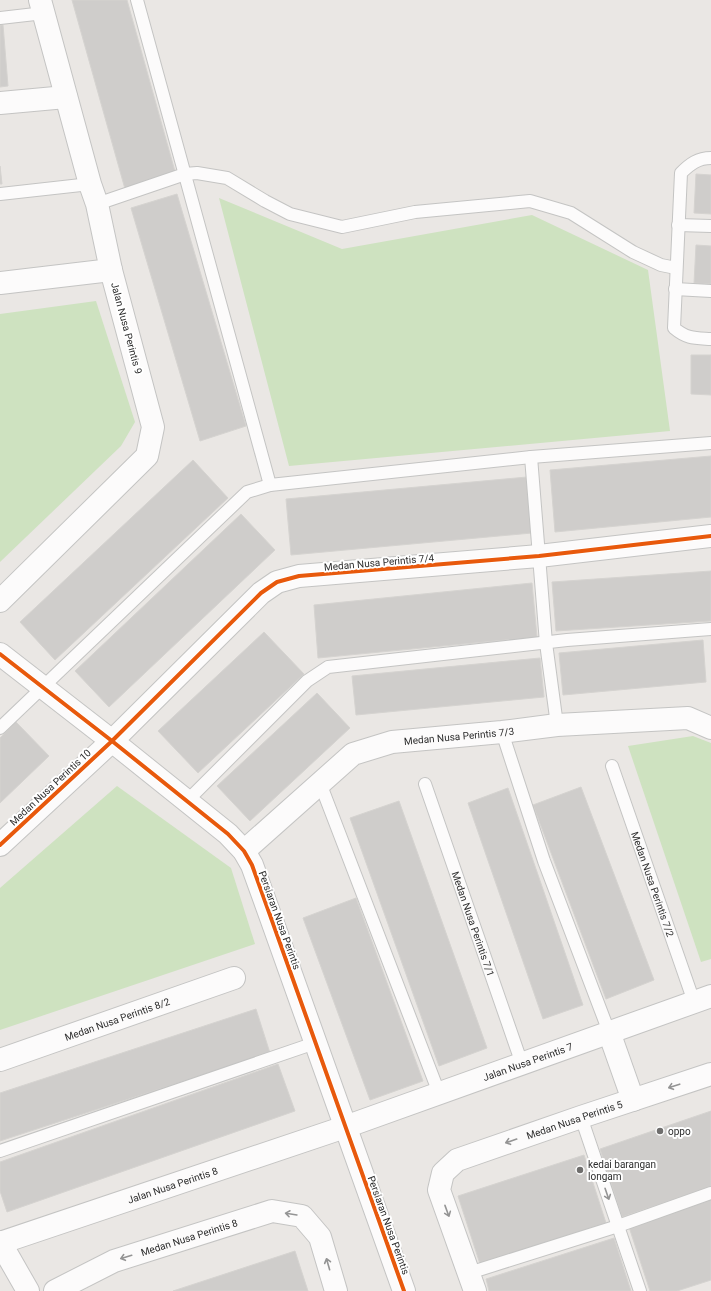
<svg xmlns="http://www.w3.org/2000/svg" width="711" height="1291" font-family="Roboto,sans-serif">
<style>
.green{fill:#cee2c0}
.building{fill:#cfcdcb;stroke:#d5d3d0}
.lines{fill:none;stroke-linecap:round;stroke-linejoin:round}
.lane-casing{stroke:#c4c4c3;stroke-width:14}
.street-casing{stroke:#c4c4c3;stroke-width:24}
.lane{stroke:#fcfbfb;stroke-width:12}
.street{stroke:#fcfbfb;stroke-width:22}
.cycleway-casing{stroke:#fff;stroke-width:6}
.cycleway{stroke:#e8590c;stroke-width:4}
.oneway{stroke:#949494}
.poi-dot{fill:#6f6e6d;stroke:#fff;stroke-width:1.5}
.labels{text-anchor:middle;stroke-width:4;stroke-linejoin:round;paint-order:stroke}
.street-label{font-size:10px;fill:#2d2d2d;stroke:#fff}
.poi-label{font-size:10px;fill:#2d2d2d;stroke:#fff;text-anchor:start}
</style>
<rect width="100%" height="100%" fill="#eae7e4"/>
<g class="green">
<polygon points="219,198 342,249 532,215 648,270 670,431 289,466"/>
<polygon points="96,301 135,422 121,446 0,562 0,314"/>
<polygon points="693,736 711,743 711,959 701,962 628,746"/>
<polygon points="117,786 231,868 255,944 0,1030 0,888"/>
</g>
<g class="building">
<polygon points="72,0 127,0 176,175 125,189"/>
<polygon points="0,25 3,25 8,86 0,87"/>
<polygon points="0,166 2,184 0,184"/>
<polygon points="696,174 711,175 711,214 694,213"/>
<polygon points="177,194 246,426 200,441 131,208"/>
<polygon points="696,245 711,246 711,284 694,283"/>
<polygon points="691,355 711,355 711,395 691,394"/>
<polygon points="711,456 711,517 555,532 550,470"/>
<polygon points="193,460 228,498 55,660 20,622"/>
<polygon points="527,477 532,533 291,555 286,499"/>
<polygon points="241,514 275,550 109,707 75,671"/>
<polygon points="711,571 711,621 556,631 552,582"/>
<polygon points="532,583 537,637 318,658 314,605"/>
<polygon points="264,632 304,674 198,773 158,731"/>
<polygon points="703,640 706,682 563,695 559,653"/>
<polygon points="540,658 544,697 356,715 352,676"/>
<polygon points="317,693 350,728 250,821 217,786"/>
<polygon points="16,722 49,756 0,803 0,738"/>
<polygon points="581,787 654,980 606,999 533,805"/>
<polygon points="508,788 583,1005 543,1019 468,803"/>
<polygon points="399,801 487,1048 439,1066 350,818"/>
<polygon points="356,898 423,1081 370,1100 303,918"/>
<polygon points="256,1009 270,1053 0,1141 0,1093"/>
<polygon points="278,1064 295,1111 7,1212 0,1191 0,1162"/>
<polygon points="711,1111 711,1187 622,1217 600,1149"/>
<polygon points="584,1155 606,1223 480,1264 458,1196"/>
<polygon points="711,1200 711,1280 677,1291 650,1291 629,1227"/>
<polygon points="614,1238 631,1291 489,1291 486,1279"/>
<polygon points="295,1251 308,1291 173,1291"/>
</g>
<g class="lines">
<g class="lane-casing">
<g id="lane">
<polyline points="137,0 270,485"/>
<polyline points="0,18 44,13"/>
<path d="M 711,158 C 698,158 690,164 681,173 L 674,328 C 687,339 695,338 711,339"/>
<polyline points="0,194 90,184"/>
<polyline points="97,204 185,174 197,173 227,178 265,201 290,214 342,227 415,212 530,201 571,213 633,252 661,265 676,268"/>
<polyline points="678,225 711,226"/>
<polyline points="675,289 711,291"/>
<polyline points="531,457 546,643 557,725"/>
<polyline points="0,728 247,492 270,485 531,457 711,443"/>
<polyline points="502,732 544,861 609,1032"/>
<path id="s1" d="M 612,766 L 694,1002"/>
<polyline points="320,783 439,1093"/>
<path id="s2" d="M 425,784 L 522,1064"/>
<polyline points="187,801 307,681 328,667 567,640 711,629"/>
<polyline points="581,1117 640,1291"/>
<polyline points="0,1151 315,1043"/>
<polyline points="469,1273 618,1226 711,1193"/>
</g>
</g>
<g class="street-casing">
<g id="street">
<polyline points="0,103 66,97"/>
<polyline points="0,283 111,270"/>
<polyline points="0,601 147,456 153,427 111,270 97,204 90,184 40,0"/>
<polyline points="0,654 112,741 228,834 244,851 252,865 270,915 404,1291"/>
<polyline points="0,845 112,741 261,593 277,582 299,576 539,556 711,536"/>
<path id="s3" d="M 244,851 L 353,754 L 392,742 L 502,732 L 557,725 L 688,718 L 711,728"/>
<polyline points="609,1032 633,1100"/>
<path id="s4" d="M 0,1060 L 234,978"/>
<polyline points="0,1242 28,1291"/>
<path id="s5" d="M 0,1243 L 345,1127 L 711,996"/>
<path id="s6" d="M 55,1291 L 114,1261 L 272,1211 L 302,1216 L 320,1237 L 336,1291"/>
<path id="s7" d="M 475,1291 L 439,1190 L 443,1173 L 457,1160 L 581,1117 L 711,1074"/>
</g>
</g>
<use href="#lane" class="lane"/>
<use href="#street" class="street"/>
<g class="cycleway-casing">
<g id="cycleway">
<polyline points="0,654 112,741 228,834 244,851 252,865 270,915 404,1291"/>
<polyline points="0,845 112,741 261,593 277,582 299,576 539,556 711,536"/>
</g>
</g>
<use href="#cycleway" class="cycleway"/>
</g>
<defs><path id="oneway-shaft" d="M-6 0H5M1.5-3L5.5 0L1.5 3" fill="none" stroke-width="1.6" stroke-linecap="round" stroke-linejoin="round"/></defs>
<g class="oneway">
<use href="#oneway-shaft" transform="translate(674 1086) rotate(162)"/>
<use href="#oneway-shaft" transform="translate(511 1141) rotate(161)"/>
<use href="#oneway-shaft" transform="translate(607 1194) rotate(71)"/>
<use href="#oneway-shaft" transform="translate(447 1211) rotate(70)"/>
<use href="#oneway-shaft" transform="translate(291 1214) rotate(-171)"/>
<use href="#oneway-shaft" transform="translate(126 1257) rotate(163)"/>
<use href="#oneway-shaft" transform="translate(328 1264) rotate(-106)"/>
</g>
<g class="poi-dot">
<circle cx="660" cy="1131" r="4"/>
<circle cx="580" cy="1170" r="4"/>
</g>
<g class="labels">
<g class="street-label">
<text transform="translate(127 328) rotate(75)" y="4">Jalan Nusa Perintis 9</text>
<text transform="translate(379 562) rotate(-5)" y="4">Medan Nusa Perintis 7/4</text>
<text dy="4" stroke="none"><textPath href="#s3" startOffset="254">Medan Nusa Perintis 7/3</textPath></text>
<text transform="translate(50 787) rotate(-43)" y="4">Medan Nusa Perintis 10</text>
<text dy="4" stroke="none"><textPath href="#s1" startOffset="125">Medan Nusa Perintis 7/2</textPath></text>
<text transform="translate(280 920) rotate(70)" y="4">Persiaran Nusa Perintis</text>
<text dy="4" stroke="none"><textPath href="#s2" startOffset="148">Medan Nusa Perintis 7/1</textPath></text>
<text dy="4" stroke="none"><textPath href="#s4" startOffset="124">Medan Nusa Perintis 8/2</textPath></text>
<text dy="4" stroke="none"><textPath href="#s5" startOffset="558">Jalan Nusa Perintis 7</textPath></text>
<text dy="4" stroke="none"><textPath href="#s7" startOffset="268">Medan Nusa Perintis 5</textPath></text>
<text dy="4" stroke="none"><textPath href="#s5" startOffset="182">Jalan Nusa Perintis 8</textPath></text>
<text transform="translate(389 1225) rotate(70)" y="4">Persiaran Nusa Perintis</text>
<text dy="4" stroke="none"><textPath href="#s6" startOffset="145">Medan Nusa Perintis 8</textPath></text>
</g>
<g class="poi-label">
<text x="668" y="1135">oppo</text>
<text x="588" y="1168">kedai barangan<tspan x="588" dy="12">longam</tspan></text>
</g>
</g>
</svg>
